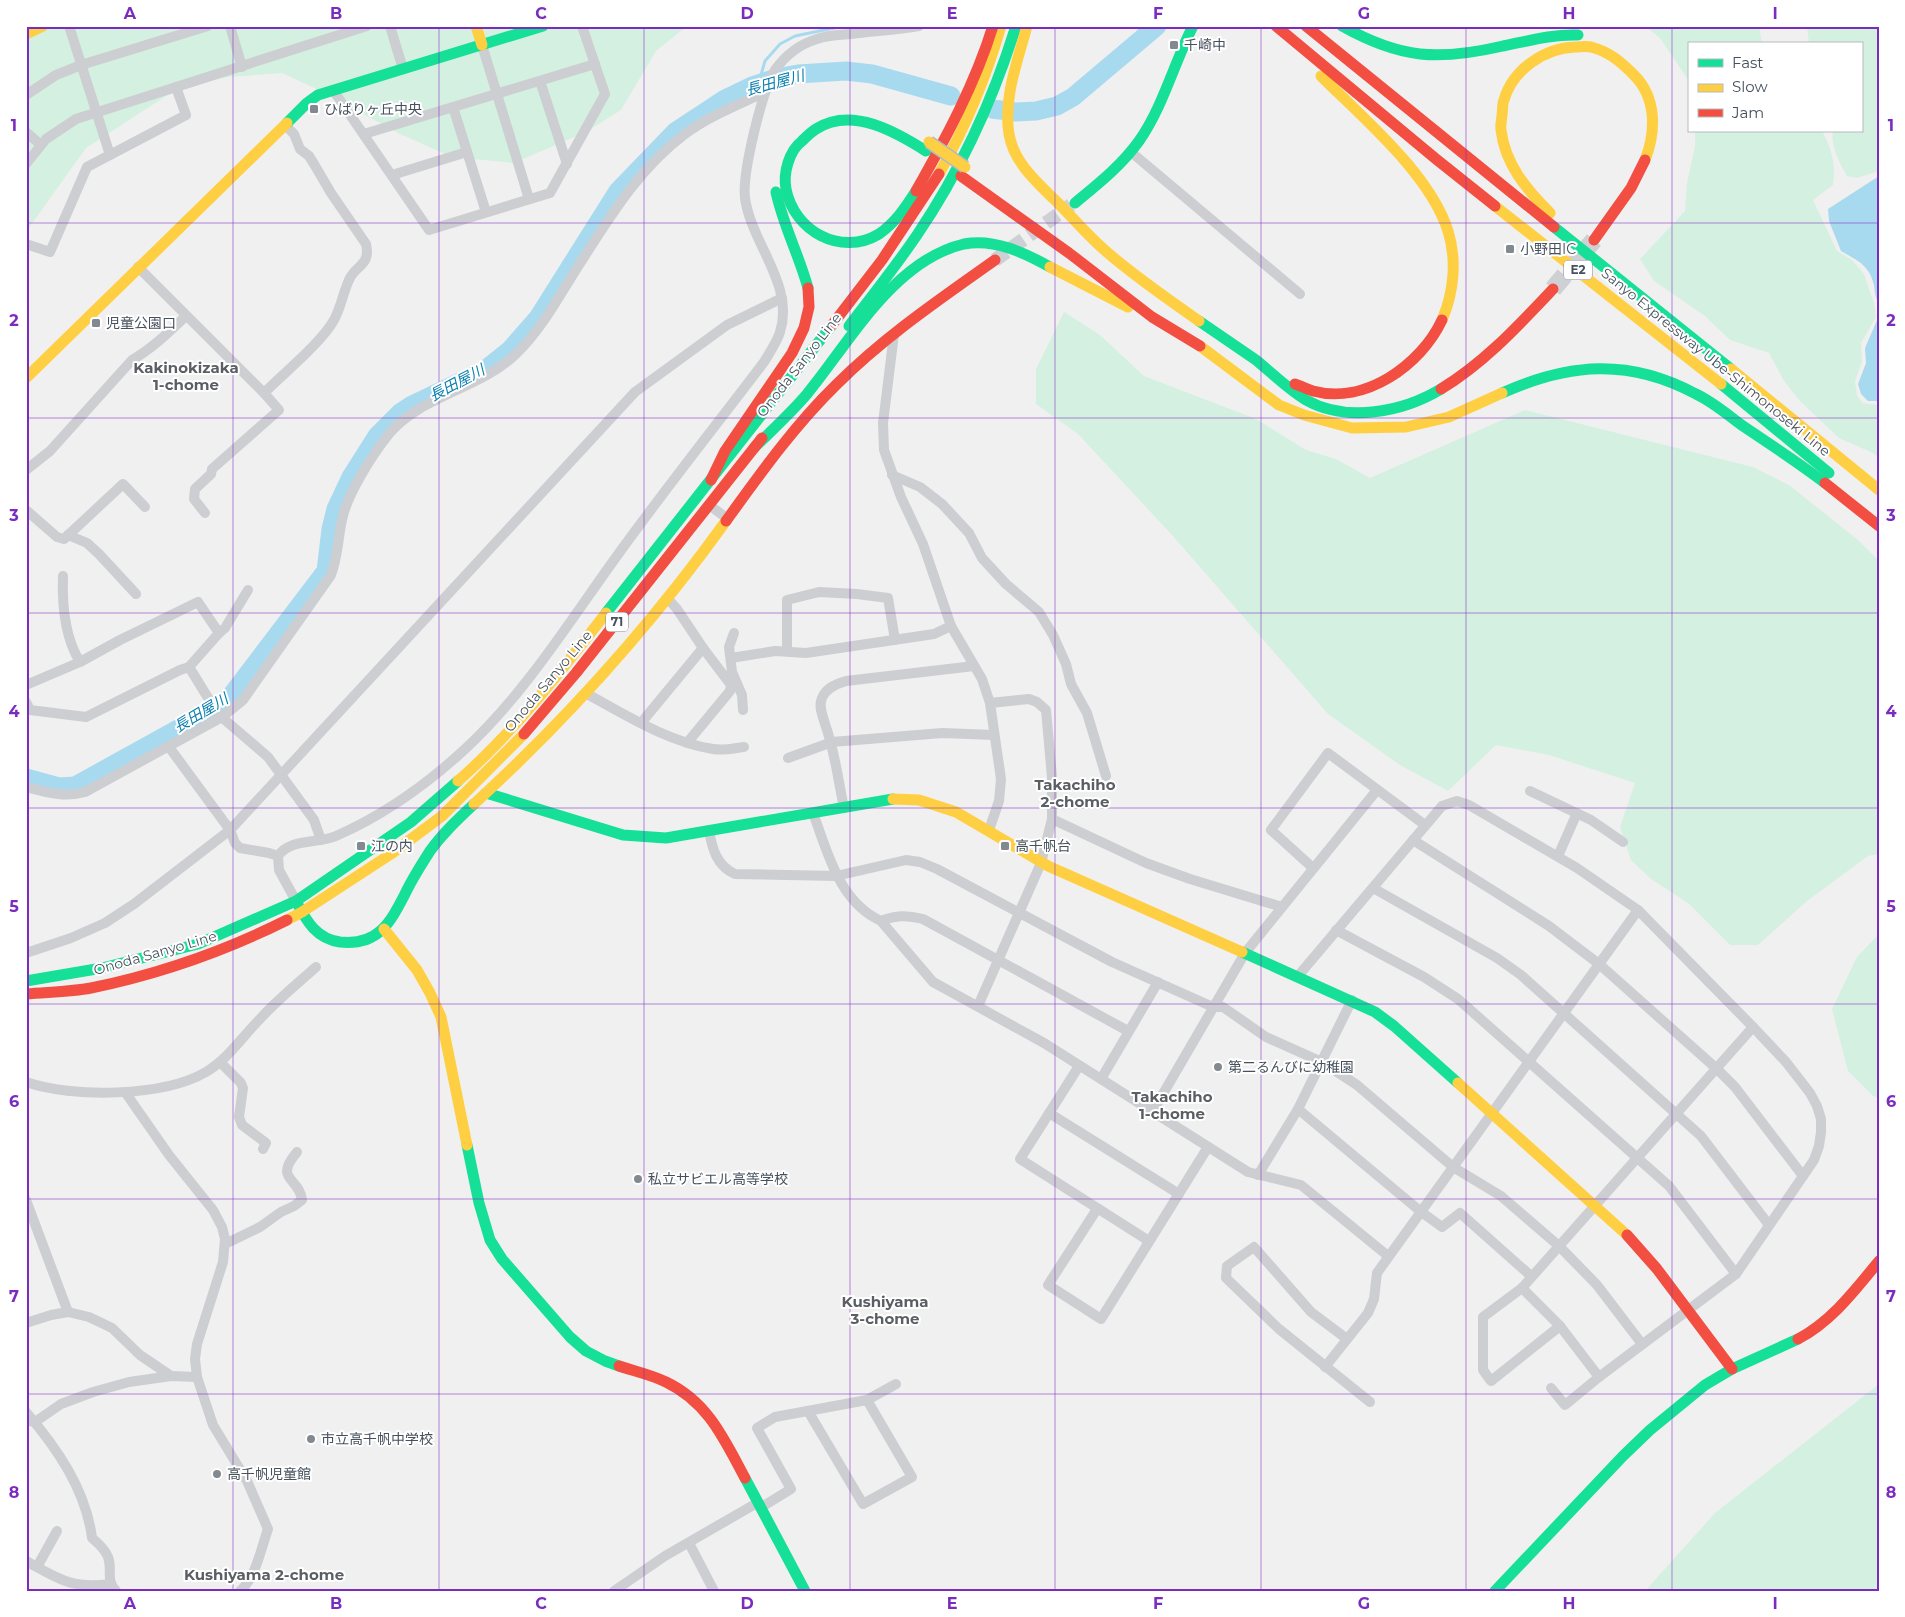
<svg xmlns="http://www.w3.org/2000/svg" width="1905" height="1617" font-family="Montserrat,'Noto Sans JP',sans-serif">
<style>
.green{fill:#d4f0e1}
.water{fill:#a8daef}
.lines{fill:none;stroke-linecap:round;stroke-linejoin:round}
.stream{stroke:#a8daef;stroke-width:3}
.river{stroke:#a8daef;stroke-width:19}
.secondary-tunnel{stroke:#cfd0d3;stroke-width:14;stroke-dasharray:14 7;stroke-linecap:butt}
.highway-tunnel{stroke:#cfd0d3;stroke-width:18;stroke-dasharray:18 9;stroke-linecap:butt}
.street{stroke:#ccced1;stroke-width:10}
.fast{stroke:#16e098;stroke-width:11}
.slow{stroke:#ffcf43;stroke-width:11}
.jam{stroke:#f24e42;stroke-width:11}
.slow-bridge-casing{stroke:#b4b9c0;stroke-width:14;stroke-linecap:butt}
.slow-bridge{stroke:#ffcf43;stroke-width:11}
.grid{fill:none;stroke:#7b2cbf;stroke-width:1;stroke-opacity:0.55}
.poi-dot{fill:#828990;stroke:#fff;stroke-width:2}
.labels{text-anchor:middle;stroke-width:4;stroke-linejoin:round;paint-order:stroke}
.shield{fill:#fff;stroke:#7e858e;stroke-width:1}
.shield-label{font-size:12px;font-weight:bold;fill:#46515d}
.poi-label{font-size:14px;fill:#46515d;stroke:#fff;text-anchor:start}
.street-label{font-size:14px;fill:#46515d;stroke:#fff}
.water-label{font-size:15px;font-style:italic;fill:#087fae;stroke:#fff}
.neighbourhood-label{font-size:15px;font-weight:bold;fill:#5b5f64;stroke:#fff}
.neatline{fill:none;stroke:#7b2cbf;stroke-width:2}
.grid-label{font-size:16px;text-anchor:middle;font-weight:bold;fill:#7b2cbf}
</style>
<rect width="100%" height="100%" fill="#f1f0f0"/>
<g class="green">
<polygon points="26,26 687,26 656,51 621,110 586,132 514,163 452,157 400,134 323,92 282,73 229,77 183,85 86,148 26,232"/>
<polygon points="1645,26 1759,26 1762,44 1689,44 1689,81 1660,38"/>
<path d="M 1807,26 L 1879,26 L 1879,171 L 1857,178 L 1847,176 C 1840,164 1830,145 1833,131 L 1861,131 L 1861,44 L 1809,44 Z"/>
<path d="M 1695,131 L 1822,131 C 1832,149 1836,165 1833,185 L 1813,200 L 1837,251 L 1852,260 L 1864,274 L 1874,303 L 1876,317 L 1861,343 L 1862,362 L 1855,381 L 1857,395 L 1862,403 L 1879,405 L 1879,458 L 1873,453 L 1839,438 L 1801,402 L 1784,381 L 1769,353 L 1730,340 L 1705,316 L 1654,281 L 1640,259 L 1685,211 L 1687,183 L 1695,146 Z"/>
<polygon points="1064,312 1100,335 1144,376 1256,419 1306,450 1336,459 1370,478 1525,410 1753,467 1789,485 1858,540 1879,561 1879,854 1868,856 1807,901 1758,945 1730,945 1688,903 1651,879 1631,860 1620,827 1635,783 1549,755 1496,745 1448,791 1400,765 1328,714 1172,535 1078,434 1036,404 1036,369"/>
<polygon points="1879,934 1879,1098 1873,1096 1848,1071 1832,1009 1857,957"/>
<polygon points="1879,1384 1879,1591 1645,1591 1715,1513"/>
</g>
<g class="water">
<path d="M 1879,176 L 1879,304 C 1875,297 1875,292 1874,285 C 1869,264 1856,260 1841,251 L 1829,221 L 1828,209 Z"/>
<polygon points="1878,318 1879,401 1868,401 1861,394 1858,384 1866,363 1865,348"/>
</g>
<g class="lines">
<polyline class="stream" points="752,86 761,75 765,61 780,44 795,36 844,26"/>
<g class="river">
<polyline points="992,109 1016,112 1036,111 1057,106 1073,97 1157,26"/>
<polyline points="26,778 59,787 75,786 216,708 231,696 326,571 331,529 336,509 351,477 377,436 400,413 412,405 485,370 510,350 538,318 618,191 675,132 725,99 752,86 776,78 798,74 846,71 872,74 951,96"/>
</g>
<polyline class="secondary-tunnel" points="995,260 1071,205"/>
<polyline class="highway-tunnel" points="1553,289 1594,240"/>
<g class="street">
<polyline points="69,26 110,155"/>
<polyline points="230,26 242,67"/>
<polyline points="390,26 403,69"/>
<polyline points="482,45 529,199"/>
<polyline points="540,81 567,164"/>
<polyline points="333,90 429,230 550,193 605,94 582,26"/>
<polyline points="26,95 56,75 81,65 208,26"/>
<polyline points="453,107 486,212"/>
<polyline points="26,132 41,145"/>
<polyline points="364,134 595,64"/>
<polyline points="1131,152 1300,294"/>
<polyline points="26,164 46,139 76,119 367,26"/>
<polyline points="392,175 467,152"/>
<polyline points="26,244 50,252 87,167 186,115 176,87"/>
<polyline points="138,267 264,393 279,410 212,469 211,474 195,489 194,499 205,513"/>
<polyline points="894,334 883,423 884,450 901,497 923,544 951,626 982,679 990,703 1001,779 999,801 989,830"/>
<path d="M 264,393 C 284,373 321,343 334,320 C 341,307 343,293 349,280 C 355,265 371,266 366,244 L 331,193 L 314,164 L 309,156 L 300,149 L 294,134 L 285,125"/>
<path d="M 26,470 L 50,451 L 132,360 C 153,348 169,332 186,316"/>
<polyline points="892,475 920,487 942,504 969,533 982,558 1006,584 1039,612 1053,635 1066,664 1071,684 1087,713 1106,776"/>
<polyline points="709,505 728,519"/>
<polyline points="26,510 57,537 64,539 123,484 145,507"/>
<polyline points="68,535 87,543 99,554 136,594"/>
<path d="M 63,576 C 62,604 65,638 80,662"/>
<polyline points="668,599 677,609 703,648 731,685 730,691 687,743"/>
<polyline points="219,633 225,628 248,590"/>
<polyline points="734,633 729,647 732,672 742,695 743,710"/>
<polyline points="787,651 787,600 819,592 857,594 888,598 895,640"/>
<polyline points="731,658 775,651 806,653 934,634 951,626"/>
<polyline points="26,685 80,662 120,640 198,602 219,633 189,667 218,714 268,757 314,820 321,840"/>
<path d="M 587,694 C 626,715 668,742 713,749 C 723,751 735,748 744,747"/>
<polyline points="26,702 30,710 86,717 180,670 189,667"/>
<polyline points="641,723 703,648"/>
<polyline points="169,747 230,830 235,843 240,848 269,853 278,856"/>
<polyline points="788,758 832,742 942,733 994,735"/>
<path d="M 26,787 C 46,792 64,798 85,792 L 222,717 L 243,700 L 331,575 C 338,557 338,538 342,520 C 347,494 373,454 389,434 C 420,396 480,389 516,354 C 541,330 558,298 577,268 C 608,220 638,169 685,134 C 709,116 738,105 765,92"/>
<polyline points="1530,791 1591,820 1623,842"/>
<path d="M 844,808 C 838,780 835,751 825,724 C 823,716 818,707 822,698 C 826,688 836,684 846,681 L 974,666"/>
<path d="M 813,813 C 828,853 839,902 881,921 L 933,982 L 1044,1043 L 1248,1172 L 1301,1185 L 1388,1256"/>
<polyline points="1052,819 1146,863 1190,879 1282,907"/>
<path d="M 709,830 C 712,849 717,866 735,874 L 836,876 L 906,860 L 920,862 L 937,869 L 1112,962 L 1213,1007 L 1223,1007 L 1266,1037 L 1322,1062 L 1357,1085 L 1453,1167 L 1501,1196 L 1559,1246 L 1597,1285 L 1642,1344"/>
<polyline points="1413,840 1549,926 1599,964 1717,1069 1735,1087 1803,1176"/>
<polyline points="1558,856 1577,813"/>
<polyline points="1313,868 1271,830 1328,753 1425,825"/>
<polyline points="1373,888 1497,958 1521,975 1701,1136 1769,1225"/>
<path d="M 296,901 L 279,870 L 278,856 C 290,838 318,844 336,836 C 384,815 426,785 464,750 C 522,697 568,624 614,560 C 662,493 714,428 764,362 C 770,352 777,342 780,332 C 795,285 751,243 745,198 C 742,173 762,91 775,70 C 785,56 800,44 817,39 C 828,35 840,35 851,34 C 873,31 896,30 919,26"/>
<path d="M 881,921 C 896,915 906,915 923,919 L 1128,1031"/>
<polyline points="1336,930 1424,977 1458,999 1669,1186 1736,1274"/>
<polyline points="26,953 71,938 105,923 134,904 230,830 635,392 727,325 782,298"/>
<polyline points="1298,976 1442,806 1457,801 1469,805 1577,868 1638,910 1753,1027 1786,1062 1810,1093 1817,1106 1821,1119 1821,1132 1819,1146 1814,1160 1736,1274 1599,1377 1560,1326 1522,1288"/>
<polyline points="978,1006 1041,863 1052,819 1052,777 1046,710 1037,702 1029,699 990,703"/>
<polyline points="220,1062 241,1083 243,1088 239,1117 242,1125 266,1143 263,1149"/>
<polyline points="1079,1066 1020,1159 1149,1241"/>
<polyline points="1101,1079 1158,982"/>
<path d="M 26,1082 C 72,1098 163,1097 206,1072 C 228,1059 242,1037 260,1019 C 277,1000 297,984 316,967"/>
<path d="M 125,1092 L 169,1155 L 213,1210 L 222,1227 L 225,1239 L 223,1262 L 197,1344 L 195,1359 L 197,1377 L 213,1425 L 247,1481 L 268,1529 C 261,1549 256,1577 240,1591"/>
<polyline points="1298,1109 1420,1211 1442,1227 1460,1213 1531,1276"/>
<polyline points="1153,1111 1245,953 1377,790"/>
<polyline points="1049,1113 1179,1194"/>
<polyline points="1258,1175 1298,1109 1352,1000"/>
<polyline points="26,1200 68,1312"/>
<polyline points="1097,1209 1048,1285 1101,1319 1208,1147"/>
<path d="M 225,1244 L 260,1227 L 281,1212 L 294,1206 L 302,1200 C 299,1176 273,1181 297,1152"/>
<polyline points="26,1323 51,1315 68,1312 89,1317 112,1328 140,1355 171,1376"/>
<polyline points="1560,1326 1491,1381 1483,1370 1483,1317 1522,1288 1753,1027"/>
<polyline points="1347,1339 1311,1312 1254,1247 1227,1266 1226,1278 1279,1329 1370,1402"/>
<polyline points="1325,1367 1368,1313 1374,1299 1377,1273 1638,910"/>
<polyline points="1551,1388 1565,1405 1599,1377"/>
<polyline points="808,1411 863,1504 912,1477 867,1400"/>
<path d="M 26,1412 C 57,1448 86,1490 92,1538 C 98,1543 105,1549 108,1557 C 113,1570 105,1579 116,1591"/>
<polyline points="30,1421 35,1422 61,1404 93,1392 129,1382 171,1376 197,1377"/>
<polyline points="760,1508 791,1489 757,1428 775,1417 867,1400 896,1384"/>
<polyline points="689,1543 714,1591"/>
<path d="M 26,1561 C 59,1579 71,1589 110,1584"/>
<polyline points="37,1567 57,1531"/>
<polyline points="614,1591 665,1556 757,1503"/>
</g>
<g class="fast">
<path d="M 1342,26 C 1401,59 1438,61 1503,46 C 1528,41 1552,34 1578,35"/>
<polyline points="287,123 307,103 318,95 543,26"/>
<path d="M 916,191 C 906,207 895,223 879,234 C 841,257 794,231 786,189 C 783,173 789,151 802,141 C 806,137 811,132 816,129 C 852,106 896,132 926,151"/>
<path d="M 776,192 C 783,225 799,255 808,288"/>
<path d="M 1075,203 C 1098,184 1121,166 1139,141 C 1163,107 1174,63 1193,26"/>
<polyline points="1554,227 1731,369"/>
<path d="M 1199,321 C 1218,334 1237,347 1256,360 C 1273,374 1288,389 1306,400 C 1347,423 1403,412 1441,389"/>
<path d="M 849,326 C 872,296 896,266 917,235 C 961,170 993,100 1016,26"/>
<polyline points="1721,384 1829,473"/>
<path d="M 1502,393 C 1569,363 1629,358 1696,394 C 1713,402 1728,415 1743,426 C 1771,445 1799,463 1825,483"/>
<path d="M 754,448 C 772,430 791,413 807,394 C 849,343 894,260 964,244 C 994,238 1025,253 1050,267"/>
<polyline points="606,613 832,325"/>
<polyline points="486,793 623,835 666,838 893,799"/>
<path d="M 297,903 C 307,922 317,939 340,942 C 378,946 390,923 405,894 C 412,879 421,865 430,851 C 443,833 458,819 474,804"/>
<polyline points="1242,952 1375,1012 1394,1026 1458,1083"/>
<polyline points="26,981 102,968 198,944 296,901 411,822 458,781"/>
<polyline points="467,1145 479,1203 490,1240 502,1259 570,1337 586,1351 605,1361 619,1366"/>
<polyline points="745,1478 805,1591"/>
<polyline points="1495,1591 1623,1456 1650,1430 1705,1385 1732,1369 1798,1339"/>
</g>
<g class="slow">
<polyline points="476,26 482,45"/>
<path d="M 1027,26 C 1018,60 1003,98 1009,134 C 1014,164 1039,184 1059,204 C 1075,220 1090,238 1108,253 C 1137,278 1168,299 1199,321"/>
<polyline points="26,34 43,26"/>
<path d="M 1321,76 C 1363,118 1430,174 1448,231 C 1457,260 1454,292 1442,320"/>
<path d="M 939,174 C 966,126 986,78 1001,26"/>
<polyline points="1495,206 1721,384"/>
<path d="M 1550,213 C 1526,189 1505,164 1501,130 C 1500,125 1502,119 1502,115 C 1503,110 1502,104 1504,100 C 1513,69 1545,48 1575,47 C 1580,47 1586,46 1591,47 C 1610,52 1621,62 1634,75 C 1657,98 1656,132 1645,160"/>
<polyline points="1050,267 1128,307"/>
<polyline points="1200,346 1279,405 1304,415 1352,428 1406,427 1449,417 1502,393"/>
<polyline points="1731,369 1879,490"/>
<polyline points="26,378 287,123"/>
<path d="M 458,781 C 514,732 561,671 606,613"/>
<polyline points="893,799 919,800 956,812 1048,866 1242,952"/>
<path d="M 474,804 C 568,718 652,624 726,521"/>
<polyline points="287,920 302,912 391,854 442,816 524,734"/>
<polyline points="384,929 417,970 430,993 441,1017 467,1145"/>
<polyline points="1458,1083 1627,1235"/>
</g>
<g class="jam">
<polyline points="1276,26 1436,159 1495,206"/>
<polyline points="1306,26 1554,227"/>
<polyline points="961,176 1069,253 1152,317 1200,346"/>
<path d="M 916,191 C 946,138 975,84 993,26"/>
<polyline points="1594,240 1631,188 1645,160"/>
<polyline points="832,325 882,260 939,174"/>
<path d="M 1295,384 C 1301,386 1307,389 1313,391 C 1365,405 1421,365 1442,320"/>
<path d="M 1441,389 C 1484,363 1518,326 1553,289"/>
<polyline points="711,480 725,451 792,353 804,328 809,307 808,288"/>
<polyline points="1825,483 1879,526"/>
<path d="M 726,521 C 760,474 794,426 836,385 C 884,337 940,299 995,260"/>
<polyline points="524,734 576,673 762,438"/>
<path d="M 26,994 C 47,992 70,992 91,988 C 159,974 225,951 287,920"/>
<polyline points="1627,1235 1657,1269 1732,1369"/>
<path d="M 1798,1339 C 1832,1321 1855,1290 1879,1261"/>
<path d="M 619,1366 C 634,1371 652,1375 666,1382 C 708,1402 724,1439 745,1478"/>
</g>
<g class="slow-bridge-casing">
<polyline id="slow-bridge" points="929,142 965,167"/>
</g>
<use href="#slow-bridge" class="slow-bridge"/>
</g>
<path class="grid" d="M 233,26 L 233,1591M 439,26 L 439,1591M 644,26 L 644,1591M 850,26 L 850,1591M 1055,26 L 1055,1591M 1261,26 L 1261,1591M 1466,26 L 1466,1591M 1672,26 L 1672,1591M 26,223 L 1879,223M 26,418 L 1879,418M 26,613 L 1879,613M 26,808 L 1879,808M 26,1004 L 1879,1004M 26,1199 L 1879,1199M 26,1394 L 1879,1394"/>
<g class="poi-dot">
<rect x="1169" y="40" width="10" height="10" rx="2.5"/>
<rect x="309" y="104" width="10" height="10" rx="2.5"/>
<rect x="1505" y="244" width="10" height="10" rx="2.5"/>
<rect x="91" y="318" width="10" height="10" rx="2.5"/>
<rect x="356" y="841" width="10" height="10" rx="2.5"/>
<rect x="1000" y="841" width="10" height="10" rx="2.5"/>
<circle cx="1218" cy="1067" r="5"/>
<circle cx="638" cy="1179" r="5"/>
<circle cx="311" cy="1439" r="5"/>
<circle cx="217" cy="1474" r="5"/>
</g>
<g class="labels">
<g class="shield">
<rect x="1564" y="260.5" width="28" height="19" rx="4"/>
<rect x="606" y="612.5" width="22" height="19" rx="4"/>
</g>
<g class="shield-label">
<text x="1578" y="274">E2</text>
<text x="617" y="626">71</text>
</g>
<g class="poi-label">
<text x="1184" y="50">千崎中</text>
<text x="324" y="114">ひばりヶ丘中央</text>
<text x="1520" y="254">小野田IC</text>
<text x="106" y="328">児童公園口</text>
<text x="371" y="851">江の内</text>
<text x="1015" y="851">高千帆台</text>
<text x="1228" y="1072">第二るんびに幼稚園</text>
<text x="648" y="1184">私立サビエル高等学校</text>
<text x="321" y="1444">市立高千帆中学校</text>
<text x="227" y="1479">高千帆児童館</text>
</g>
<g class="street-label">
<text transform="translate(1716 362) rotate(39)" y="5">Sanyo Expressway Ube-Shimonoseki Line</text>
<text transform="translate(799 365) rotate(-52)" y="5">Onoda Sanyo Line</text>
<text transform="translate(548 681) rotate(-50)" y="5">Onoda Sanyo Line</text>
<text transform="translate(155 953) rotate(-16)" y="5">Onoda Sanyo Line</text>
</g>
<g class="water-label">
<text transform="translate(775 83) rotate(-15)" y="5">長田屋川</text>
<text transform="translate(457 383) rotate(-28)" y="5">長田屋川</text>
<text transform="translate(201 713) rotate(-31)" y="5">長田屋川</text>
</g>
<g class="neighbourhood-label">
<text x="186" y="373">Kakinokizaka<tspan x="186" dy="17">1-chome</tspan></text>
<text x="1075" y="790">Takachiho<tspan x="1075" dy="17">2-chome</tspan></text>
<text x="1172" y="1102">Takachiho<tspan x="1172" dy="17">1-chome</tspan></text>
<text x="885" y="1307">Kushiyama<tspan x="885" dy="17">3-chome</tspan></text>
<text x="264" y="1580">Kushiyama 2-chome</text>
</g>
</g>
<rect width="1905" height="1617" fill="none" stroke="#ffffff" stroke-width="55"/>
<rect x="1688" y="42" width="175" height="90" fill="#ffffff" stroke="#b5b9be"/>
<rect x="1698" y="59" width="25" height="8" fill="#16e098" stroke="#b5b9be"/>
<text x="1732" y="68" font-size="15" fill="#46515d">Fast</text>
<rect x="1698" y="84" width="25" height="8" fill="#ffcf43" stroke="#b5b9be"/>
<text x="1732" y="92" font-size="15" fill="#46515d">Slow</text>
<rect x="1698" y="109" width="25" height="8" fill="#f24e42" stroke="#b5b9be"/>
<text x="1732" y="118" font-size="15" fill="#46515d">Jam</text>
<rect x="28" y="28" width="1850" height="1562" class="neatline"/>
<g class="grid-label">
<text x="130" y="19">A</text>
<text x="336" y="19">B</text>
<text x="541" y="19">C</text>
<text x="747" y="19">D</text>
<text x="952" y="19">E</text>
<text x="1158" y="19">F</text>
<text x="1364" y="19">G</text>
<text x="1569" y="19">H</text>
<text x="1775" y="19">I</text>
<text x="14" y="131">1</text>
<text x="1891" y="131">1</text>
<text x="14" y="326">2</text>
<text x="1891" y="326">2</text>
<text x="14" y="521">3</text>
<text x="1891" y="521">3</text>
<text x="14" y="717">4</text>
<text x="1891" y="717">4</text>
<text x="14" y="912">5</text>
<text x="1891" y="912">5</text>
<text x="14" y="1107">6</text>
<text x="1891" y="1107">6</text>
<text x="14" y="1302">7</text>
<text x="1891" y="1302">7</text>
<text x="14" y="1498">8</text>
<text x="1891" y="1498">8</text>
<text x="130" y="1609">A</text>
<text x="336" y="1609">B</text>
<text x="541" y="1609">C</text>
<text x="747" y="1609">D</text>
<text x="952" y="1609">E</text>
<text x="1158" y="1609">F</text>
<text x="1364" y="1609">G</text>
<text x="1569" y="1609">H</text>
<text x="1775" y="1609">I</text>
</g>
</svg>
